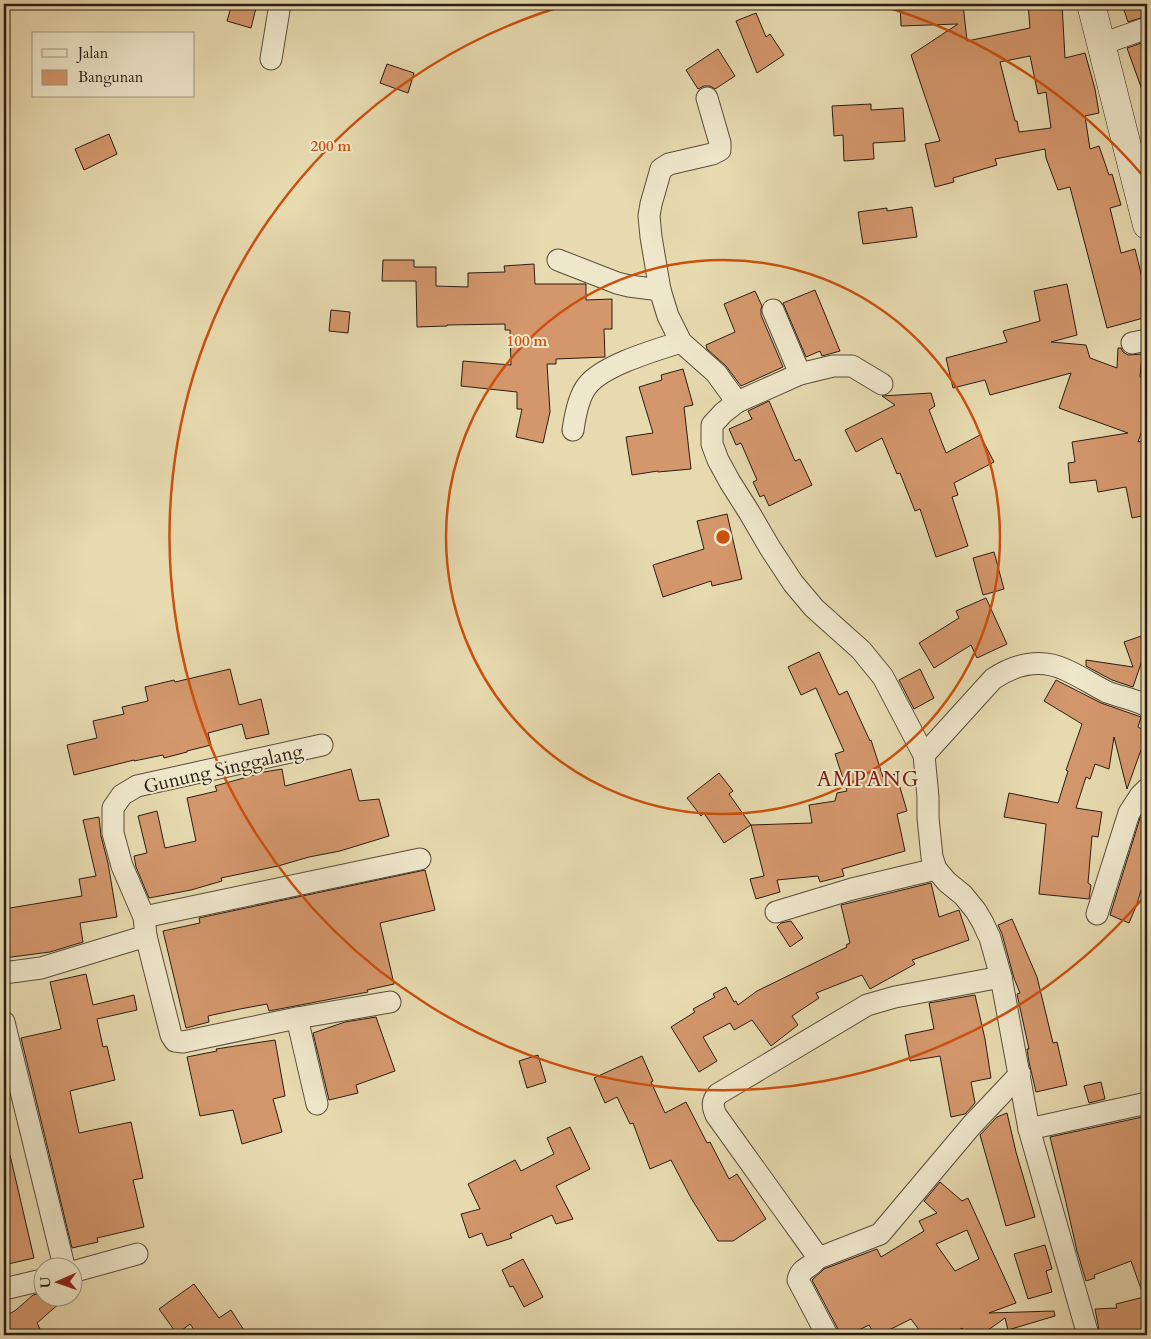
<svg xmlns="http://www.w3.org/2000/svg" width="1151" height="1339" font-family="Cardo,serif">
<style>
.building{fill:#d4976c;stroke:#291d14;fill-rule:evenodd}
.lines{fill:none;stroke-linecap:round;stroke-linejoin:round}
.minor-casing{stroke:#584c3b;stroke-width:23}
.secondary-casing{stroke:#291d14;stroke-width:29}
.minor{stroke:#efe7cb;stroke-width:21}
.secondary{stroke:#efe7cb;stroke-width:28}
.ring{fill:none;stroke:#cb500d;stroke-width:2.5}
.labels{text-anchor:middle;stroke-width:4;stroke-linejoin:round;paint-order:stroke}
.street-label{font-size:19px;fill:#291d14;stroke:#efe7cb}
.quarter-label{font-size:21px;letter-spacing:1px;fill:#7a1f14;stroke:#efe7cb}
.centre{fill:#cb500d;stroke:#efe7cb;stroke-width:2.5}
.ring-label{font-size:15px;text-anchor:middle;font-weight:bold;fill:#cb500d;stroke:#efe7cb;stroke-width:4;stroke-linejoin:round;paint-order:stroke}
</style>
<rect width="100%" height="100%" fill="#e7daaf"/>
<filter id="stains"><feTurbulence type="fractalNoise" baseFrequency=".004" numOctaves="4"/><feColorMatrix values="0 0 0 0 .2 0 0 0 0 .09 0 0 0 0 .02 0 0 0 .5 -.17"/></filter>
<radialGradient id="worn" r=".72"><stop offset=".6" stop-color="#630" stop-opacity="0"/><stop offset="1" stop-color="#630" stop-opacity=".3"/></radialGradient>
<g class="building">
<polygon points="232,4 257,4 251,28 227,21"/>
<path d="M 900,4 L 963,4 L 967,41 L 1030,28 L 1028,4 L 1062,4 L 1065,58 L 1085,53 L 1095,89 L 1099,113 L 1085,116 L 1090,149 L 1099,146 L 1109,175 L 1112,174 L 1121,205 L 1110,208 L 1121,253 L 1135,249 L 1147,298 L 1147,317 L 1107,328 L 1070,187 L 1058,190 L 1046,158 L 1045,149 L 995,159 L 997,165 L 953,178 L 954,182 L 935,187 L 925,144 L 940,141 L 911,55 L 958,24 L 901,26 ZM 1030,56 L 1038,94 L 1046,92 L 1051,128 L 1019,132 L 1017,121 L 1015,121 L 1000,62 Z"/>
<polygon points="1122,4 1147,4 1147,16 1128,22"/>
<polygon points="756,13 766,37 770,34 784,55 757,73 736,21"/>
<polygon points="1147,41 1147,98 1145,98 1127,48"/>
<polygon points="718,49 735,76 715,89 710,86 704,86 698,89 686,70"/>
<polygon points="387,64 414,73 408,93 380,83"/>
<polygon points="871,104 871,110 903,108 905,141 873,143 874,159 844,161 843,135 834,136 832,106"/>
<polygon points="109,134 117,154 84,170 75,149"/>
<polygon points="912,207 917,237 863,244 858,212 887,208 887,211"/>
<polygon points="383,260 414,260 414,267 436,267 436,286 468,287 468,273 505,272 504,266 534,264 535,284 586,284 586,300 612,299 612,329 604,329 605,357 556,359 556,364 547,364 550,412 543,443 516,437 522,409 517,409 517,392 461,386 463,361 511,365 510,330 505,330 505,324 447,325 447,326 417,327 416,281 382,281"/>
<polygon points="1067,284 1077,335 1051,342 1086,345 1090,358 1117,368 1118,348 1121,348 1123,352 1128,355 1142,354 1140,377 1147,380 1147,416 1138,442 1147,439 1147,515 1132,518 1126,487 1098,492 1096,480 1070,483 1068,463 1075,462 1072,442 1128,433 1059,408 1071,373 990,395 985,380 953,388 946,358 1007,342 1003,331 1040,321 1034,291"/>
<polygon points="815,290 840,351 822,356 820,351 806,357 783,303"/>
<polygon points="755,291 762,306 761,309 761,315 783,367 741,386 726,366 707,349 706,345 735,332 724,304"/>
<polygon points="331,310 350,312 348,333 329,331"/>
<polygon points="683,369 693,405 684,407 691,469 658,472 658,471 632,475 626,437 653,433 639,387 662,380 661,375"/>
<polygon points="931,393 935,406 929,410 946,453 980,435 994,462 954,483 958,495 952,497 968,546 936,557 920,509 915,511 900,473 897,474 882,438 856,452 845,430 895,405 882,396"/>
<polygon points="769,401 795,461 800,459 812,485 769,506 764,495 760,497 753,482 757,480 741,443 736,445 729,429 752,419 748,411"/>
<polygon points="727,514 742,579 712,586 711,581 663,597 653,565 704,549 697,521"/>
<polygon points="994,552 1004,589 983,595 973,558"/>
<polygon points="986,598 1007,644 977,658 971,645 934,668 919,643 959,618 956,611"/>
<polygon points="1147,634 1147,646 1133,687 1112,680 1086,666 1086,660 1133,667 1124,642"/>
<polygon points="819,652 839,695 847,691 870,741 871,740 883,777 896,774 907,811 897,814 905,851 842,869 844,876 820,882 818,876 777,880 780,892 756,899 750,879 764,876 751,825 812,823 809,805 835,801 837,793 847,791 835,754 844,751 816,688 801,695 788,667"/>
<polygon points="230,669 239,705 261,699 269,734 246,739 242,724 208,733 211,745 187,751 187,752 164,758 163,755 134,761 134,760 74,775 67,745 97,738 93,721 124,714 122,707 148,701 145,687 174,680 175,682"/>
<polygon points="920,669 934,698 914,709 899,680"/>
<polygon points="1056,680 1101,703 1141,717 1138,727 1147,732 1147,737 1141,750 1127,789 1114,737 1109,769 1095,764 1090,779 1086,777 1076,808 1102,812 1098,837 1092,836 1088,883 1091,885 1089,899 1039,894 1046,824 1004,817 1009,793 1058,803 1068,771 1066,770 1082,724 1044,701"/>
<polygon points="282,769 285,786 351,769 359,801 379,799 389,836 340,851 309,857 278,866 221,878 222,881 191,890 149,898 136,867 134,856 147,853 138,816 157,811 165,848 196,841 187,798 217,791 215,786 258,774 258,773"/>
<polygon points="719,773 733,791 729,794 751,825 724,843 704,813 701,816 687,798"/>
<polygon points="1147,808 1147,870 1137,904 1129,923 1110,915 1140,818"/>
<polygon points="99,817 101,836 108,863 117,917 80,923 83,942 50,952 4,958 4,909 82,896 79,879 96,876 83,820"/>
<polygon points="425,870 435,910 380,923 394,984 367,990 368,992 269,1011 267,1004 240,1009 208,1016 209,1022 186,1028 163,931 200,923 199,918"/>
<polygon points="931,883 939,917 959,910 969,940 912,960 915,964 870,989 862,975 816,993 819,998 792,1016 798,1025 771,1046 752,1020 734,1030 730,1023 703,1037 717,1061 699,1072 671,1027 695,1012 693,1009 715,997 713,994 726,987 734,1002 736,1001 738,1005 757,991 847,947 846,945 850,943 841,905"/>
<polygon points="1012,919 1037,977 1053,1043 1057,1042 1067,1085 1036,1092 1029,1062 1027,1049 1029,1049 1017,994 1020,993 1014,978 1002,934 998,925"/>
<polygon points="791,921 803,938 790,947 777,927 781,923"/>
<polygon points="86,974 93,1005 134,995 137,1010 97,1019 103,1047 107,1046 115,1080 70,1091 79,1133 131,1122 143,1178 133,1180 144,1227 97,1238 98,1242 72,1248 21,1038 61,1029 50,982"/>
<polygon points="975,995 985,1039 991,1078 971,1082 975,1103 965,1114 951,1117 940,1056 910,1061 905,1035 934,1029 929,1003"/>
<polygon points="376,1017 395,1071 356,1085 358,1093 329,1100 313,1033 345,1022"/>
<polygon points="275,1040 285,1096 273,1099 282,1132 242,1144 233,1110 200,1116 187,1057 217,1051 216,1049"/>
<polygon points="538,1055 546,1082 527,1088 519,1061"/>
<polygon points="642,1056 653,1081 651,1082 665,1113 686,1102 707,1143 710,1142 729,1179 737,1174 766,1219 733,1241 718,1241 691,1198 671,1160 650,1169 633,1123 630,1124 617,1097 605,1103 594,1078"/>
<polygon points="1101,1082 1105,1099 1089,1103 1084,1086"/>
<polygon points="1007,1113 1016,1152 1035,1217 1006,1226 980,1135 997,1117"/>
<polygon points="1147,1116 1147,1335 1100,1335 1095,1309 1117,1308 1116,1304 1144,1297 1131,1261 1094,1275 1095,1278 1086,1281 1077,1251 1065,1198 1050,1137"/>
<polygon points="570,1127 590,1169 556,1186 573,1219 556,1224 552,1215 510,1234 512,1238 487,1246 482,1233 469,1238 461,1214 480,1209 468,1184 515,1160 521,1171 554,1154 547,1138"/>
<polygon points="4,1155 10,1155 34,1258 4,1265"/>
<path d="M 940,1182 L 962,1201 L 968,1198 L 1016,1303 L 989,1313 L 1054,1311 L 1055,1316 L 1008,1330 L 1005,1318 L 981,1335 L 967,1335 L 962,1328 L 952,1335 L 923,1335 L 911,1319 L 879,1335 L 875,1335 L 869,1325 L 849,1335 L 839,1335 L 838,1329 L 812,1280 L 824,1269 L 877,1249 L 881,1257 L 924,1231 L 919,1221 L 937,1213 L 924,1201 ZM 967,1230 L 979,1259 L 955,1271 L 936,1244 Z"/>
<polygon points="1045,1245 1052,1269 1046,1271 1052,1292 1028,1299 1014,1254"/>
<polygon points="523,1259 543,1297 524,1307 513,1286 510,1287 502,1270"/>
<polygon points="194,1284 219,1318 231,1310 247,1335 198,1335 190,1324 177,1334 159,1309"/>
<polygon points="42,1293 42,1296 68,1296 37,1323 43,1335 4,1335 4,1317 16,1310 33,1295"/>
</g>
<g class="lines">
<g class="minor-casing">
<g id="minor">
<polyline points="1102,44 1147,28"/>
<polyline points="271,59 280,4"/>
<polyline points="558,260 617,283 629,286 660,290 668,316 681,342 716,373 737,402 800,374 833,366 852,366 882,384"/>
<polyline points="660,290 651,237 649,216 651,204 661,169 669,164 712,154 720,150 720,143 707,98"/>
<polyline points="773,310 800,374"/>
<polyline points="1132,343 1147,340"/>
<polyline points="737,402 723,413 712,425 712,444 718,460 730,482 749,512 770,548 793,583 814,608 861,650 883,677 924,755 928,797 928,818 932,857 936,869 947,882 963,895 976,911 983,923 990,938 1001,977 1029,1129 1088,1335"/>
<path d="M 573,430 C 575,416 579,396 587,386 C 603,365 656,350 681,342"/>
<path d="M 924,755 L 993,679 C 1015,664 1041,658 1066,670 C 1080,676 1093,685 1107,692 C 1120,697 1135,699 1147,706"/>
<polyline points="776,912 852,889 936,869"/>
<polyline points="1097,914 1129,813 1140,796 1147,789"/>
<polyline points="144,917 420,859"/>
<polyline points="146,936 171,1035 175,1041 183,1042 297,1018 390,1002"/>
<polyline points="4,973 41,968 146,936 144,917 122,866 113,833 113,808 122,795 137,786 322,745"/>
<polyline points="297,1018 317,1104"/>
<polyline points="4,1022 64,1266"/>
<polyline points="1029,1129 1147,1103"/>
<polyline points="816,1259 880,1234 971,1126 1020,1074"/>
<polyline points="72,1272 137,1254"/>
<polyline points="4,1289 42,1280"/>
<path d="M 827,1335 L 798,1280 C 801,1264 818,1269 815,1253 L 716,1115 C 712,1106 712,1101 718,1094 L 867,1005 L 895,997 L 1001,977"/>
</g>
</g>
<g class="secondary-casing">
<polyline id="secondary" points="1091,4 1147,225"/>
</g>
<use href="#minor" class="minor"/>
<use href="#secondary" class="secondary"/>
</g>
<g class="ring">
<circle cx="723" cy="537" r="277"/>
<path d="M1144 897A554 554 0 1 1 570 4M876 4A554 554 0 0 1 1144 177"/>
</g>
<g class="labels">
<g class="street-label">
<text transform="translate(223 768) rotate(-13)" y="7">Gunung Singgalang</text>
</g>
<g class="quarter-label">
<text x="868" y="786">AMPANG</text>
</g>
</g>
<circle cx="723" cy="537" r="8" class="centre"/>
<g class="ring-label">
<text x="331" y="151">200 m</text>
<text x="527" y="346">100 m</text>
</g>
<rect width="1151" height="1339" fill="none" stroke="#e7daaf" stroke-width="20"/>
<rect x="5" y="5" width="1141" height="1329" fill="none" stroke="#291d14" stroke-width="2.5"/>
<rect x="10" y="10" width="1131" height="1319" fill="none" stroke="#291d14"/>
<rect x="32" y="32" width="162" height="65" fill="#efe7cb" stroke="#a09682"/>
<rect x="42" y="49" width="25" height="8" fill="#efe7cb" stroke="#a09682"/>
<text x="78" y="58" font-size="15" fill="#291d14">Jalan</text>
<rect x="42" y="70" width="25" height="15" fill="#d4976c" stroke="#a09682"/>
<text x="78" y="82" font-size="15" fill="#291d14">Bangunan</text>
<g transform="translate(58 1282) rotate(268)"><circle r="24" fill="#efe7cb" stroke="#a09682"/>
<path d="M0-4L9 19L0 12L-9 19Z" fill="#8f2418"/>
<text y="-8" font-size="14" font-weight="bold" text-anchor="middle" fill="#291d14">U</text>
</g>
<rect width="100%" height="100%" filter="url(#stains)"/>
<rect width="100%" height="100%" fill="url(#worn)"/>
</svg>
